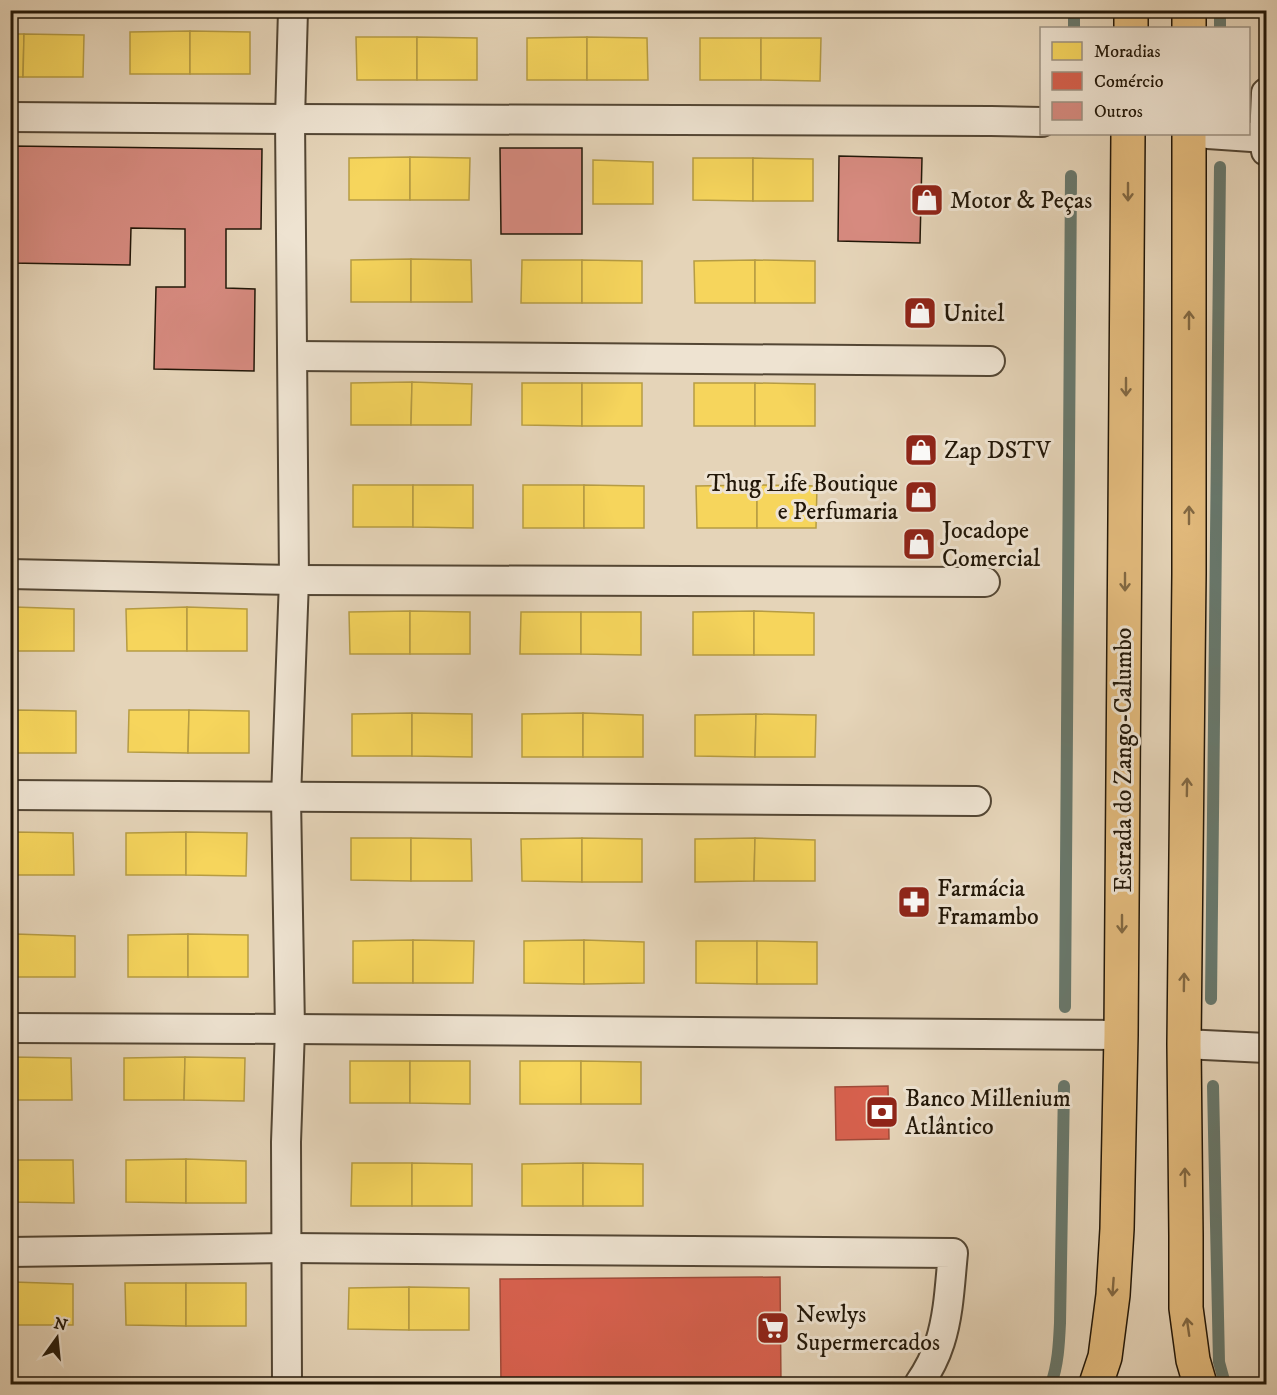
<svg xmlns="http://www.w3.org/2000/svg" width="1277" height="1395" font-family="'IM FELL DW Pica',serif">
<style>
.homes{fill:#f6d55c;stroke:#b69c43;stroke-width:1.5}
.shops{fill:#d6604d;stroke:#a04a38;stroke-width:1.5}
.lines{fill:none;stroke-linecap:round;stroke-linejoin:round}
.stream{stroke:#68786c;stroke-width:12}
.building{fill:#d68a7f;stroke:#221708;stroke-width:1.5}
.street-casing{stroke:#534634;stroke-width:32}
.primary-casing{stroke:#221708;stroke-width:36}
.street{stroke:#eee3d1;stroke-width:28}
.primary{stroke:#e2ba7c;stroke-width:33}
.oneway{stroke:#826842}
.labels{text-anchor:middle;stroke-width:6;stroke-linejoin:round;paint-order:stroke}
.poi-label{font-size:24px;fill:#221708;stroke:#eee3d1;text-anchor:start}
.street-label{font-size:24px;fill:#221708;stroke:#eee3d1}
</style>
<rect width="100%" height="100%" fill="#e5d4b8"/>
<filter id="stains"><feTurbulence type="fractalNoise" baseFrequency=".00333" numOctaves="4"/><feColorMatrix values="0 0 0 0 .2 0 0 0 0 .09 0 0 0 0 .02 0 0 0 .5 -.17"/></filter>
<radialGradient id="worn" r=".72"><stop offset=".6" stop-color="#630" stop-opacity="0"/><stop offset="1" stop-color="#630" stop-opacity=".3"/></radialGradient>
<g class="homes">
<polygon points="190,31 190,74 130,74 130,32"/>
<polygon points="190,31 250,32 250,74 190,74"/>
<polygon points="10,34 24,34 23,77 10,77"/>
<polygon points="24,34 84,35 83,77 23,77"/>
<polygon points="356,37 417,37 417,80 357,80"/>
<polygon points="417,37 477,38 477,80 417,80"/>
<polygon points="587,37 587,80 527,80 527,38"/>
<polygon points="587,37 647,38 648,80 587,80"/>
<rect x="700" y="38" width="61" height="42"/>
<polygon points="761,38 821,38 820,81 761,80"/>
<polygon points="410,157 410,200 349,200 349,158"/>
<polygon points="410,157 470,158 469,200 410,200"/>
<polygon points="693,158 753,158 753,201 693,200"/>
<polygon points="753,158 813,159 813,201 753,201"/>
<polygon points="593,160 653,162 653,204 593,204"/>
<polygon points="411,259 411,302 351,302 351,260"/>
<polygon points="411,259 471,260 472,302 411,302"/>
<polygon points="522,260 582,260 582,303 521,303"/>
<polygon points="582,260 642,261 642,303 582,303"/>
<polygon points="755,260 755,303 695,303 694,261"/>
<polygon points="755,260 815,261 815,303 755,303"/>
<polygon points="412,382 411,425 351,425 351,383"/>
<polygon points="412,382 472,384 471,425 411,425"/>
<polygon points="522,383 582,383 582,426 522,425"/>
<rect x="582" y="383" width="60" height="43"/>
<rect x="694" y="383" width="61" height="43"/>
<polygon points="755,383 815,384 815,426 755,426"/>
<rect x="353" y="485" width="60" height="42"/>
<polygon points="413,485 473,485 473,528 413,527"/>
<rect x="523" y="485" width="61" height="43"/>
<polygon points="584,485 644,486 644,528 584,528"/>
<polygon points="757,485 757,528 697,528 696,486"/>
<polygon points="757,485 817,486 816,528 757,528"/>
<rect x="10" y="607" width="4" height="44"/>
<polygon points="14,607 74,609 74,651 14,651"/>
<polygon points="187,607 187,651 127,651 126,609"/>
<polygon points="187,607 247,609 247,651 187,651"/>
<polygon points="410,611 410,654 350,654 349,612"/>
<polygon points="410,611 470,612 470,654 410,654"/>
<polygon points="754,611 754,655 693,655 693,612"/>
<polygon points="754,611 814,613 814,655 754,655"/>
<polygon points="521,612 581,612 581,654 520,654"/>
<polygon points="581,612 641,612 641,655 581,654"/>
<rect x="10" y="710" width="6" height="43"/>
<polygon points="16,710 76,711 76,753 16,753"/>
<polygon points="129,710 189,710 188,753 128,752"/>
<polygon points="189,710 249,711 249,753 188,753"/>
<polygon points="412,713 412,756 352,756 352,714"/>
<polygon points="412,713 472,714 472,757 412,756"/>
<polygon points="583,713 583,757 522,757 522,714"/>
<polygon points="583,713 643,715 643,757 583,757"/>
<polygon points="756,714 755,757 695,756 695,715"/>
<polygon points="756,714 816,715 815,757 755,757"/>
<rect x="10" y="832" width="3" height="43"/>
<polygon points="13,832 73,833 74,875 13,875"/>
<polygon points="186,832 186,875 126,875 126,833"/>
<polygon points="186,832 247,833 246,876 186,875"/>
<polygon points="351,838 411,838 411,881 351,880"/>
<polygon points="411,838 471,839 472,881 411,881"/>
<polygon points="582,838 582,882 522,881 521,839"/>
<polygon points="582,838 642,839 642,882 582,882"/>
<polygon points="755,838 754,881 695,882 695,839"/>
<polygon points="755,838 815,840 815,881 754,881"/>
<rect x="10" y="934" width="5" height="43"/>
<polygon points="15,934 75,936 75,977 15,977"/>
<polygon points="188,934 188,977 128,977 128,935"/>
<polygon points="188,934 248,935 248,977 188,977"/>
<polygon points="413,940 413,983 353,983 353,941"/>
<polygon points="413,940 474,941 473,983 413,983"/>
<polygon points="584,940 584,984 524,983 524,941"/>
<polygon points="584,940 644,942 644,983 584,984"/>
<polygon points="696,941 757,941 757,984 696,983"/>
<polygon points="757,941 817,942 817,984 757,984"/>
<polygon points="11,1057 71,1058 72,1100 11,1100"/>
<polygon points="185,1057 184,1100 124,1100 124,1058"/>
<polygon points="185,1057 245,1058 244,1101 184,1100"/>
<rect x="350" y="1061" width="60" height="42"/>
<polygon points="410,1061 470,1061 470,1104 410,1103"/>
<rect x="520" y="1061" width="61" height="43"/>
<polygon points="581,1061 641,1062 641,1104 581,1104"/>
<polygon points="186,1159 186,1203 126,1202 126,1160"/>
<polygon points="186,1159 246,1161 246,1203 186,1203"/>
<rect x="10" y="1160" width="3" height="42"/>
<polygon points="13,1160 73,1160 74,1203 13,1202"/>
<polygon points="352,1163 412,1163 412,1206 351,1206"/>
<polygon points="412,1163 472,1164 472,1206 412,1206"/>
<polygon points="583,1163 583,1206 522,1206 522,1164"/>
<polygon points="583,1163 643,1164 643,1206 583,1206"/>
<rect x="10" y="1282" width="3" height="43"/>
<polygon points="13,1282 73,1284 73,1325 13,1325"/>
<polygon points="125,1283 186,1283 186,1326 126,1325"/>
<rect x="186" y="1283" width="60" height="43"/>
<polygon points="409,1287 409,1330 348,1329 349,1288"/>
<polygon points="409,1287 469,1288 469,1330 409,1330"/>
</g>
<g class="shops">
<polygon points="888,1086 889,1139 836,1140 835,1087"/>
<polygon points="780,1277 781,1384 501,1384 500,1279"/>
</g>
<g class="lines">
<g class="stream">
<polyline points="1074,28 1074,10"/>
<polyline points="1220,28 1220,10"/>
<polyline points="1211,999 1220,167"/>
<polyline points="1065,1007 1071,176"/>
<polyline points="1213,1086 1219,1362 1225,1384"/>
<path d="M 1051,1384 C 1058,1365 1059,1344 1060,1323 L 1064,1086"/>
</g>
</g>
<g class="building">
<polygon points="10,146 262,149 261,229 226,229 226,288 255,289 254,371 154,369 156,287 185,287 185,229 131,228 130,265 10,263"/>
<polygon points="500,148 582,148 582,234 501,234"/>
<polygon points="839,156 922,158 920,243 838,241"/>
</g>
<g class="lines">
<g class="street-casing">
<g id="street">
<polyline points="1266,93 1264,138 1266,151"/>
<polyline points="10,117 290,119 991,121 1042,122"/>
<polyline points="1208,134 1266,138"/>
<polyline points="293,356 990,361"/>
<polyline points="10,574 294,580 985,582"/>
<polyline points="10,795 976,801"/>
<polyline points="10,1028 290,1029 1121,1035"/>
<polyline points="1184,1044 1266,1048"/>
<path d="M 10,1252 L 287,1248 L 953,1253 C 950,1282 949,1314 940,1342 C 935,1358 928,1371 919,1384"/>
<polyline points="287,1384 286,1142 290,1029 286,798 294,580 290,119 293,10"/>
</g>
</g>
<g class="primary-casing">
<g id="primary">
<polyline points="1189,10 1189,28"/>
<polyline points="1131,28 1131,10"/>
<polyline points="1189,134 1189,574 1184,1044 1186,1236 1186,1308 1193,1360 1200,1384"/>
<polyline points="1096,1384 1105,1357 1113,1295 1117,1229 1121,1035 1128,134"/>
</g>
</g>
<use href="#street" class="street"/>
<use href="#primary" class="primary"/>
</g>
<defs><path id="oneway-shaft" d="M-6 0H5M1.5-3L5.5 0L1.5 3" fill="none" stroke-width="1.6" stroke-linecap="round" stroke-linejoin="round" transform="scale(1.5)"/></defs>
<g class="oneway">
<use href="#oneway-shaft" transform="translate(1128 192) rotate(90)"/>
<use href="#oneway-shaft" transform="translate(1189 320) rotate(-90)"/>
<use href="#oneway-shaft" transform="translate(1126 387) rotate(90)"/>
<use href="#oneway-shaft" transform="translate(1189 515) rotate(-90)"/>
<use href="#oneway-shaft" transform="translate(1125 582) rotate(90)"/>
<use href="#oneway-shaft" transform="translate(1187 787) rotate(-89)"/>
<use href="#oneway-shaft" transform="translate(1122 924) rotate(90)"/>
<use href="#oneway-shaft" transform="translate(1184 982) rotate(-89)"/>
<use href="#oneway-shaft" transform="translate(1185 1177) rotate(-91)"/>
<use href="#oneway-shaft" transform="translate(1113 1287) rotate(94)"/>
<use href="#oneway-shaft" transform="translate(1188 1327) rotate(-98)"/>
</g>
<defs>
<g id="shop-square" transform="scale(1.725)"><rect x="-9" y="-9" width="18" height="18" rx="4" fill="#8f2418" stroke="#eee3d1"/><path d="M-5-2.5h2.3a2.7 3.5 0 0 1 5.4 0H5L5.5 6h-11ZM-1.5-2.5h3a1.5 2.3 0 0 0-3 0Z" fill="#fff"/></g>
<g id="pharmacy-square" transform="scale(1.725)"><rect x="-9" y="-9" width="18" height="18" rx="4" fill="#8f2418" stroke="#eee3d1"/><path d="M-2-6h4v4h4v4h-4v4h-4v-4h-4v-4h4Z" fill="#fff"/></g>
<g id="bank-square" transform="scale(1.725)"><rect x="-9" y="-9" width="18" height="18" rx="4" fill="#8f2418" stroke="#eee3d1"/><path d="M-6-4H6V4H-6ZM0-2.3a2.3 2.3 0 1 0 0 4.6a2.3 2.3 0 1 0 0-4.6Z" fill="#fff"/></g>
<g id="supermarket-square" transform="scale(1.725)"><rect x="-9" y="-9" width="18" height="18" rx="4" fill="#8f2418" stroke="#eee3d1"/><path d="M-6-5.5h2.5l.6 2H6L4.5 2H-2.5L-4.4-4H-6ZM-1.5 3.2a1.3 1.3 0 1 0 .1 0ZM3 3.2a1.3 1.3 0 1 0 .1 0Z" fill="#fff"/></g>
</defs>
<g fill-rule="evenodd">
<use href="#shop-square" x="927" y="200"/>
<use href="#shop-square" x="920" y="313"/>
<use href="#shop-square" x="921" y="450"/>
<use href="#shop-square" x="921" y="497"/>
<use href="#shop-square" x="919" y="544"/>
<use href="#pharmacy-square" x="914" y="902"/>
<use href="#bank-square" x="882" y="1112"/>
<use href="#supermarket-square" x="773" y="1328"/>
</g>
<g class="labels">
<g class="poi-label">
<text x="950" y="208">Motor &amp; Peças</text>
<text x="943" y="321">Unitel</text>
<text x="944" y="458">Zap DSTV</text>
<text x="898" y="491" text-anchor="end">Thug Life Boutique<tspan x="898" dy="28">e Perfumaria</tspan></text>
<text x="942" y="538">Jocadope<tspan x="942" dy="28">Comercial</tspan></text>
<text x="937" y="896">Farmácia<tspan x="937" dy="28">Framambo</tspan></text>
<text x="905" y="1106">Banco Millenium<tspan x="905" dy="28">Atlântico</tspan></text>
<text x="796" y="1322">Newlys<tspan x="796" dy="28">Supermercados</tspan></text>
</g>
<g class="street-label">
<text transform="translate(1123 760) rotate(-90)" y="8">Estrada do Zango-Calumbo</text>
</g>
</g>
<rect width="1277" height="1395" fill="none" stroke="#e5d4b8" stroke-width="36"/>
<rect x="12" y="12" width="1253" height="1371" fill="none" stroke="#221708" stroke-width="3"/>
<rect x="18" y="18" width="1241" height="1359" fill="none" stroke="#221708" stroke-width="1.5"/>
<rect x="1040" y="27" width="210" height="108" fill="#eee3d1" stroke="#9c9181" stroke-width="1.5"/>
<rect x="1052" y="42" width="30" height="18" fill="#f6d55c" stroke="#9c9181" stroke-width="1.5"/>
<text x="1094" y="57" font-size="18" fill="#221708">Moradias</text>
<rect x="1052" y="72" width="30" height="18" fill="#d6604d" stroke="#9c9181" stroke-width="1.5"/>
<text x="1094" y="87" font-size="18" fill="#221708">Comércio</text>
<rect x="1052" y="102" width="30" height="18" fill="#d68a7f" stroke="#9c9181" stroke-width="1.5"/>
<text x="1094" y="117" font-size="18" fill="#221708">Outros</text>
<g transform="translate(57 1338) rotate(15)" stroke="#eee3d1" stroke-width="4.5" paint-order="stroke">
<path d="M0-4.5L10 22L0 15L-10 22Z" fill="#221708"/>
<text y="-9" font-size="16" font-weight="bold" text-anchor="middle" fill="#221708">N</text>
</g>
<rect width="100%" height="100%" filter="url(#stains)"/>
<rect width="100%" height="100%" fill="url(#worn)"/>
</svg>
